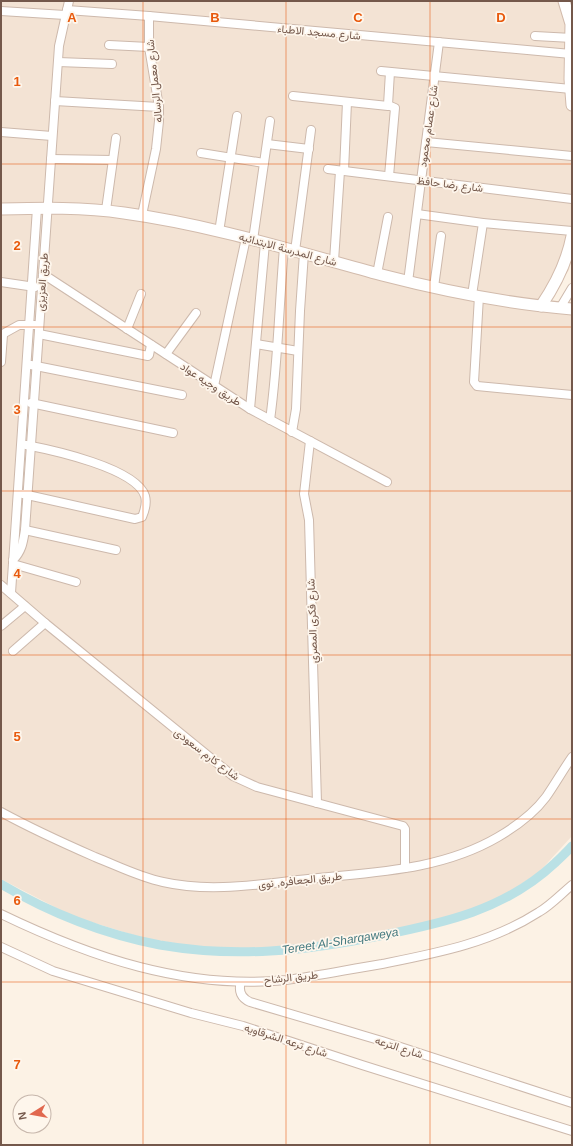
<svg xmlns="http://www.w3.org/2000/svg" width="573" height="1146" font-family="Helvetica,Vazirmatn,sans-serif">
<style>
.residential{fill:#f3e3d4}
.lines{fill:none;stroke-linecap:round;stroke-linejoin:round}
.canal{stroke:#bae1e5;stroke-width:9}
.street-casing{stroke:#cdb9ac;stroke-width:10}
.secondary-casing{stroke:#d2bbac;stroke-width:13}
.street{stroke:#fff;stroke-width:8}
.secondary{stroke:#fff;stroke-width:11}
.grid{fill:none;stroke:#e8590c;stroke-width:1;stroke-opacity:0.55}
.labels{text-anchor:middle;stroke-width:3.5;stroke-linejoin:round;paint-order:stroke}
.street-label{font-size:11px;fill:#74584b;stroke:#fef6ec}
.water-label{font-size:12px;font-style:italic;fill:#43797f;stroke:#fef6ec}
.grid-label{font-size:13px;text-anchor:middle;font-weight:bold;fill:#e8590c;stroke:#fef6ec;stroke-width:3.5;stroke-linejoin:round;paint-order:stroke}
</style>
<rect width="100%" height="100%" fill="#fcf2e5"/>
<polygon class="residential" points="1,1 572,1 572,257 569,270 541,310 572,314 572,836 539,872 508,893 463,913 415,929 391,936 367,941 317,949 268,953 243,954 143,938 72,916 1,879"/>
<g class="lines">
<path class="canal" d="M 1,884 C 50,913 104,934 160,945 C 235,958 306,951 379,936 C 444,923 505,910 555,863 C 561,857 567,852 572,846"/>
<g class="street-casing">
<g id="street">
<polyline points="67,10 149,16 571,54"/>
<polyline points="1,11 65,15"/>
<polyline points="535,36 572,38"/>
<polyline points="109,45 149,47"/>
<polyline points="58,62 112,64"/>
<polyline points="381,71 571,89"/>
<polyline points="293,96 388,106"/>
<polyline points="55,101 159,107"/>
<polyline points="1,132 52,136"/>
<polyline points="426,142 572,156"/>
<polyline points="267,144 309,149"/>
<polyline points="201,153 264,163"/>
<polyline points="51,159 112,160"/>
<polyline points="328,169 572,199"/>
<polyline points="344,171 347,102"/>
<polyline points="389,176 395,108 388,105 390,72"/>
<polyline points="106,210 116,138"/>
<polyline points="417,214 483,223 572,231"/>
<polyline points="142,215 156,149 159,121 159,107 149,47 149,16"/>
<polyline points="219,232 237,116"/>
<polyline points="253,240 270,121"/>
<polyline points="295,251 311,130"/>
<polyline points="334,261 340,171"/>
<polyline points="43,274 250,409 387,482"/>
<polyline points="377,274 388,217"/>
<polyline points="1,282 35,287"/>
<polyline points="408,282 426,142 439,42"/>
<polyline points="434,287 441,236"/>
<polyline points="472,295 483,223"/>
<polyline points="479,296 474,382 477,386 572,395"/>
<polyline points="560,308 572,288"/>
<polyline points="127,329 141,294"/>
<polyline points="39,334 148,356 149,355 151,345"/>
<polyline points="1,335 19,325 35,325"/>
<polyline points="256,344 298,351"/>
<polyline points="166,354 196,313"/>
<polyline points="1,362 3,335"/>
<polyline points="31,365 182,395"/>
<polyline points="214,386 246,238"/>
<polyline points="31,403 173,433"/>
<polyline points="250,409 265,243"/>
<path d="M 270,420 C 278,363 279,305 284,248"/>
<polyline points="292,432 296,409 300,311 304,253"/>
<polyline points="310,441 304,494 309,520 317,803"/>
<path d="M 23,494 L 135,519 L 142,517 C 145,510 147,503 145,496 C 136,468 52,450 26,445"/>
<polyline points="25,530 116,550"/>
<path d="M 13,560 C 22,551 23,542 25,530 L 59,46 L 69,1"/>
<polyline points="13,564 76,582"/>
<polyline points="1,585 45,623 233,776 257,787 403,826 405,829 405,868"/>
<polyline points="11,593 37,208"/>
<polyline points="1,626 25,606"/>
<polyline points="13,651 45,623"/>
<path d="M 1,812 C 32,829 63,843 95,857 C 118,866 139,877 163,882 C 211,893 260,884 308,879 C 372,872 440,871 498,837 C 515,827 534,813 546,797 C 555,784 563,770 572,757"/>
<path d="M 1,914 C 90,957 186,990 286,980 C 318,976 350,969 382,964 C 437,953 491,943 539,912 C 551,905 561,894 572,885"/>
<polyline points="1,947 53,971 191,1013 243,1026 362,1065 572,1131"/>
<path d="M 241,982 C 238,991 241,998 250,1002 L 382,1041 L 572,1103"/>
</g>
</g>
<g class="secondary-casing">
<g id="secondary">
<polyline points="564,1 571,24 570,79 572,105"/>
<path d="M 1,209 C 42,208 83,207 124,213 C 212,225 297,252 382,275 C 444,291 508,304 572,309"/>
<path d="M 541,306 C 556,284 567,262 572,236"/>
</g>
</g>
<use href="#street" class="street"/>
<use href="#secondary" class="secondary"/>
</g>
<path class="grid" d="M 143,1 L 143,1145M 286,1 L 286,1145M 430,1 L 430,1145M 1,164 L 572,164M 1,327 L 572,327M 1,491 L 572,491M 1,655 L 572,655M 1,819 L 572,819M 1,982 L 572,982"/>
<g class="labels">
<g class="street-label">
<text transform="translate(319 32) rotate(5)" y="4">شارع مسجد الاطباء</text>
<text transform="translate(154 81) rotate(-96)" y="4">شارع معمل الرساله</text>
<text transform="translate(428 126) rotate(-82)" y="4">شارع عصام محمود</text>
<text transform="translate(450 184) rotate(7)" y="4">شارع رضا حافظ</text>
<text transform="translate(288 249) rotate(15)" y="4">شارع المدرسة الابتدائيه</text>
<text transform="translate(42 282) rotate(-86)" y="4">طريق العزيزى</text>
<text transform="translate(211 384) rotate(33)" y="4">طريق وجيه عواد</text>
<text transform="translate(312 621) rotate(-92)" y="4">شارع فكرى المصري</text>
<text transform="translate(207 754) rotate(37)" y="4">شارع كارم سعودى</text>
<text transform="translate(300 880) rotate(-6)" y="4">طريق الجعافره, نوى</text>
<text transform="translate(291 977) rotate(-6)" y="4">طريق الرشاح</text>
<text transform="translate(286 1040) rotate(18)" y="4">شارع ترعه الشرقاويه</text>
<text transform="translate(399 1047) rotate(18)" y="4">شارع الترعه</text>
</g>
<g class="water-label">
<text transform="translate(340 941) rotate(-9)" y="4">Tereet Al-Sharqaweya</text>
</g>
</g>
<g class="grid-label">
<text x="72" y="22">A</text>
<text x="215" y="22">B</text>
<text x="358" y="22">C</text>
<text x="501" y="22">D</text>
<text x="17" y="86">1</text>
<text x="17" y="250">2</text>
<text x="17" y="414">3</text>
<text x="17" y="578">4</text>
<text x="17" y="741">5</text>
<text x="17" y="905">6</text>
<text x="17" y="1069">7</text>
</g>
<rect width="573" height="1146" fill="none" stroke="#74584b" stroke-width="4"/>
<g transform="translate(32 1114) rotate(259)"><circle r="19" fill="#fef6ec" stroke="#c7b7ac"/>
<path d="M0-3L7 15L0 10L-7 15Z" fill="#e1684f"/>
<text y="-6" font-size="11" font-weight="bold" text-anchor="middle" fill="#74584b">N</text>
</g>
</svg>
